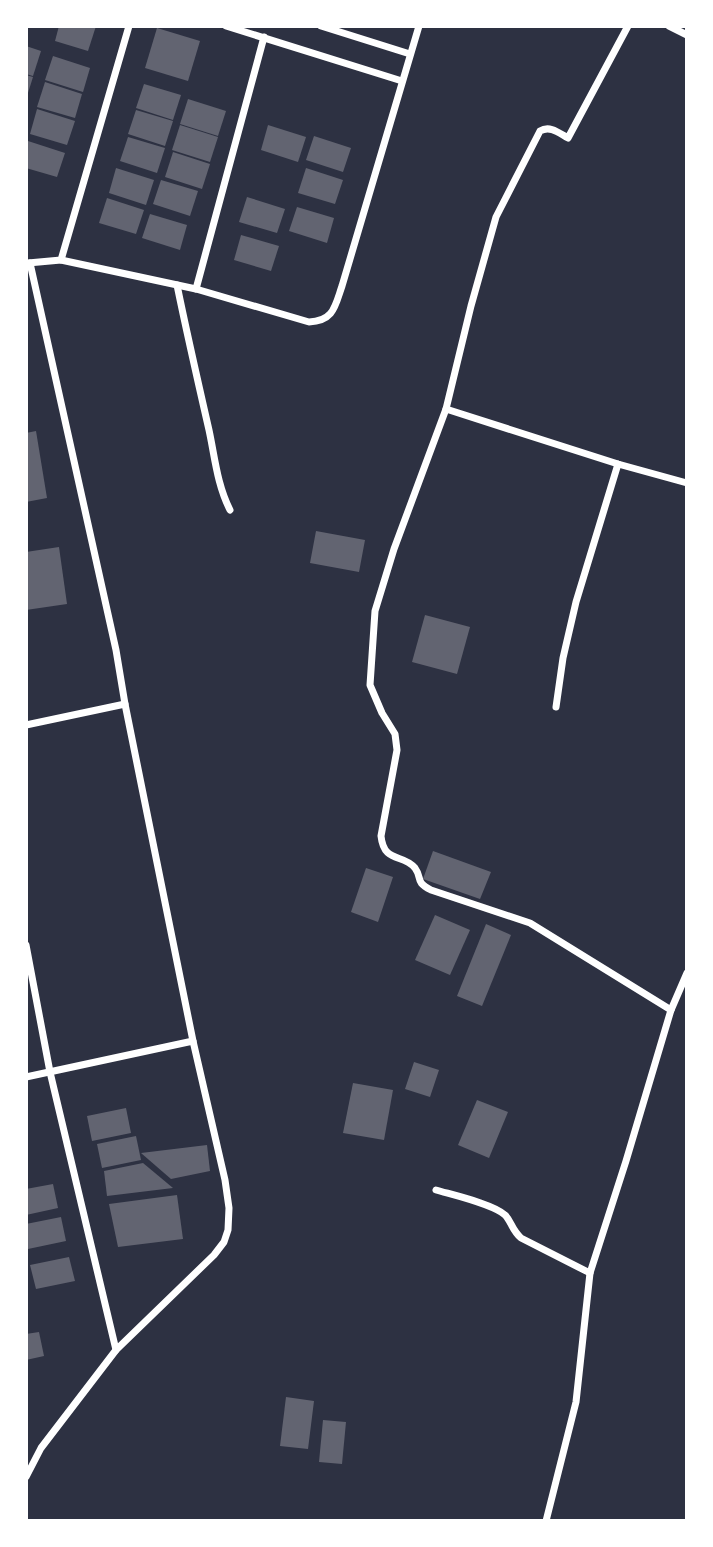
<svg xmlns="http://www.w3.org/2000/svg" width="713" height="1547" font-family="'Titillium Web',sans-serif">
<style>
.building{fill:#626471}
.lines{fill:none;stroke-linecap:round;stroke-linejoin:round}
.minor{stroke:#fff;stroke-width:7}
</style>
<rect width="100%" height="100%" fill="#2d3142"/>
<g class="building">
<polygon points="59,26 96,26 88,51 55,41"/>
<polygon points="157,28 200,41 188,81 145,68"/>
<polygon points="26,46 41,51 33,76 26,74"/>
<polygon points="53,56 90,68 83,92 45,80"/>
<polygon points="26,75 33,77 27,96 26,96"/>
<polygon points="45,82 82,94 75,118 37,107"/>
<polygon points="144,84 181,95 173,120 136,108"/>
<polygon points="188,99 226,111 218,136 180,124"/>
<polygon points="37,109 75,121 67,145 30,134"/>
<polygon points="136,110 173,121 165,146 128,134"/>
<polygon points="180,125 218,137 210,162 172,150"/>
<polygon points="268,125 306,137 298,162 261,150"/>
<polygon points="314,136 351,148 343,172 306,160"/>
<polygon points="128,137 165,148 157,173 120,161"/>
<polygon points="28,141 65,153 57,177 26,168"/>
<polygon points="173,152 210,164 202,189 165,177"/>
<polygon points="116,168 154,180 146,205 109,193"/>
<polygon points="306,168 343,180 335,204 298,193"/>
<polygon points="161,180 198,191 190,216 153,204"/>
<polygon points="247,197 285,209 277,233 239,222"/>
<polygon points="107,198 144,210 136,234 99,223"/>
<polygon points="297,207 334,218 327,243 289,231"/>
<polygon points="150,214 187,225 180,250 142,238"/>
<polygon points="241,235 279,246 271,271 234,260"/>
<polygon points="36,431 47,498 26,502 26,433"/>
<polygon points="316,531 365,540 359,572 310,563"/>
<polygon points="59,547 67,604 26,610 26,552"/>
<polygon points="425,615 470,627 457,674 412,662"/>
<polygon points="433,851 491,872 480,899 423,879"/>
<polygon points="366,868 393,877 378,922 351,912"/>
<polygon points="435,915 470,930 450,975 415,960"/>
<polygon points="486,924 511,935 482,1006 457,996"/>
<polygon points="414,1062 439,1070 430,1097 405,1089"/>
<polygon points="353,1083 393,1090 384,1140 343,1133"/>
<polygon points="477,1100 508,1112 489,1158 458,1145"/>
<polygon points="126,1108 131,1133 92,1141 87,1116"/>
<polygon points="136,1136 141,1160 102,1168 97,1144"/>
<polygon points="207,1145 210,1171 171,1179 141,1153"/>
<polygon points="143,1163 173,1188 107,1196 104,1171"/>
<polygon points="53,1184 58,1208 26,1215 26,1189"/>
<polygon points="177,1195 183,1239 118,1247 109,1204"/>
<polygon points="61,1217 66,1241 28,1249 26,1224"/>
<polygon points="69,1257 75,1281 36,1289 30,1265"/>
<polygon points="39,1332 44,1356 26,1360 26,1334"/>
<polygon points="286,1397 314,1401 308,1449 280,1446"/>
<polygon points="323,1420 346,1422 342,1464 319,1462"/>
</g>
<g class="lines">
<g class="minor">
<polyline points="226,26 402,81"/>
<polyline points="321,26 410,54"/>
<path d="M 628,26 L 568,138 C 559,133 550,125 540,131 L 496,217 L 471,306 L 446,409 L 394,549 L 375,611 L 370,685 L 382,713 L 395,734 L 397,750 L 381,836 C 384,864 403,853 415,868 C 423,879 414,881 431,890 L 530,923 L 671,1010"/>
<polyline points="669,26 687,35"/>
<path d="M 61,260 L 196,289 L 309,322 C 334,321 335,306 342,286 L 419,26"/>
<polyline points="28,263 61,260 129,26"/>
<path d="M 177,285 C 187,334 198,382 209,430 C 215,458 217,484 230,510"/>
<polyline points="196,289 264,37"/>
<polyline points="446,409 618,464 687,483"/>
<polyline points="125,704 193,1041"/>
<polyline points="556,707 563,658 576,602 618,464"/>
<polyline points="26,725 125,704 116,650 30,263"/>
<polyline points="26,945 50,1072 116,1350 41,1448 26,1477"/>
<polyline points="26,1077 193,1041 225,1180 229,1208 228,1230 224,1242 214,1255 116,1350"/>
<path d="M 436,1190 C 453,1195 493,1204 505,1215 C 511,1221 512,1230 521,1238 L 590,1273"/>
<polyline points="546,1521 576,1402 590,1273 626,1161 671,1010 687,973"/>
</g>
</g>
<rect width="713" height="1547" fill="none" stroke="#ffffff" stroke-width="56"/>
</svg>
